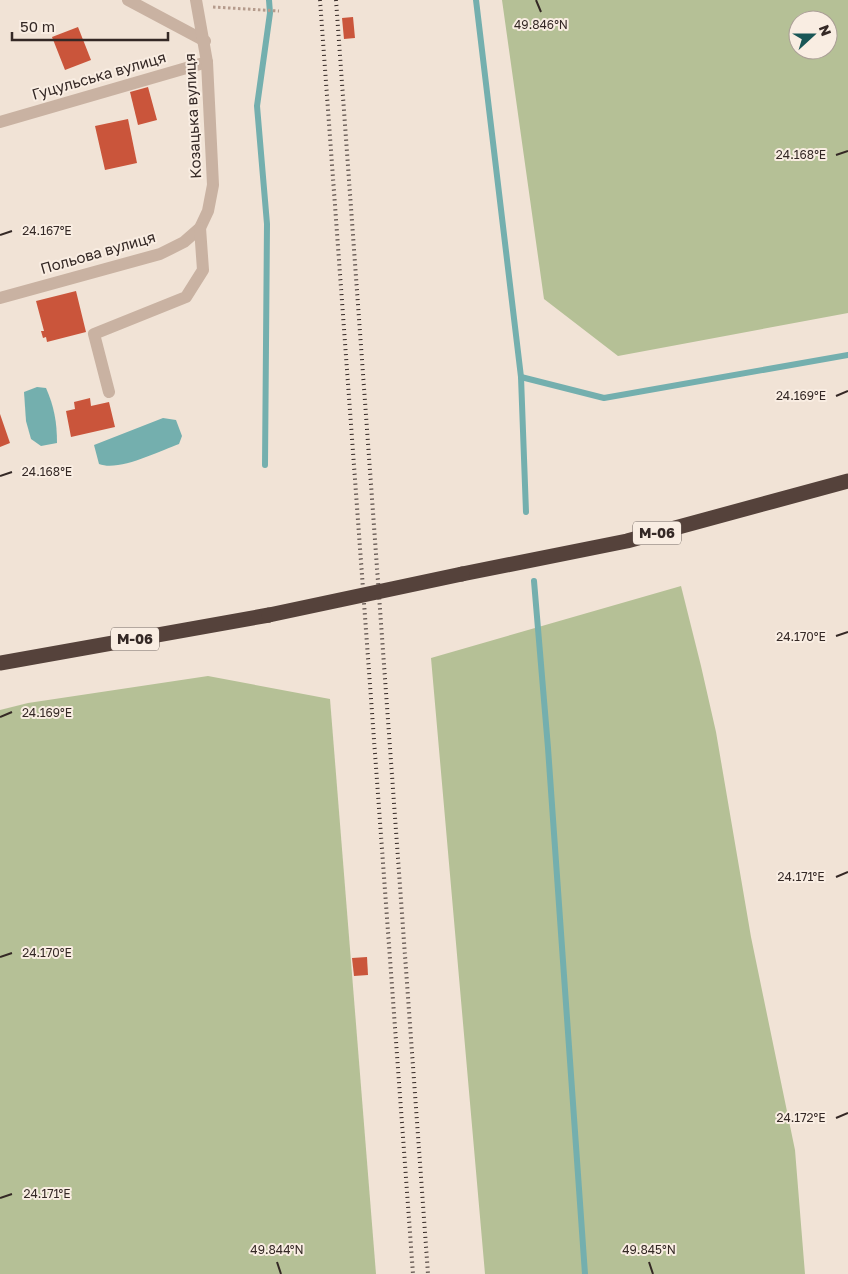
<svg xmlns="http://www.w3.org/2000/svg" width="848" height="1274" font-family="'Golos Text',sans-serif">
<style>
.green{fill:#b5c096;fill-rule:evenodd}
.water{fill:#74afae}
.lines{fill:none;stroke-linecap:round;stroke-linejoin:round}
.stream{stroke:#74afae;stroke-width:6}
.building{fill:#ca553b}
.path{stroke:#b59b8c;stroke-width:3;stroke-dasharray:2.5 2.5;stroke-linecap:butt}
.minor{stroke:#c9b2a2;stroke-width:12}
.highway{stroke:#55423b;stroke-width:15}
.rail{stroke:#342825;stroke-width:4;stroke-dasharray:1 4;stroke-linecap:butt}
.highway-bridge{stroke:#55423b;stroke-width:15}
.ticks{fill:none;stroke:#342825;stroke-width:2}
.labels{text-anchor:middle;stroke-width:4;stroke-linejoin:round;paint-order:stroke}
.shield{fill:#f9ede2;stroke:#6f635e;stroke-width:1}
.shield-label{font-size:14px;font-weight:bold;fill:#342825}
.street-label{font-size:15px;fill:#342825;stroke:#f9ede2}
.ticks-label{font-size:12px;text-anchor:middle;fill:#342825;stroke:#f9ede2;stroke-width:4;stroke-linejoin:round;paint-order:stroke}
</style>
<rect width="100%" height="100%" fill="#f1e3d6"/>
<g class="green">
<path d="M 502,0 L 848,0 L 848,313 L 618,356 L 544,299 ZM 798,20 L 828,20 L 828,50 L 798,50 Z"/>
<polygon points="681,586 701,666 716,732 751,937 795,1150 805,1274 485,1274 431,658"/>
<polygon points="208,676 330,699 376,1274 0,1274 0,710 28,703"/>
</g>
<g class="water">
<path d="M 37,387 L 46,388 C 54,406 57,422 57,443 L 41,446 L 31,439 L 26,421 L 24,392 Z"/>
<path d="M 163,418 L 176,420 L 182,436 L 179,444 C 159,451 119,472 99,464 L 94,445 Z"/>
</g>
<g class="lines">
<g class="stream">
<polyline points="476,0 521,377 526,512"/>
<polyline points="521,377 604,398 848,355"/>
<polyline points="265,465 267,224 257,106 270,13 269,0"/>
<polyline points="534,581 548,748 585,1274"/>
</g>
</g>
<g class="building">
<polygon points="353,17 355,38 344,39 342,18"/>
<polygon points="78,27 91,60 65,70 52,37"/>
<polygon points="148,87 157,120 138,125 130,92"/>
<polygon points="128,119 137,163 105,170 95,126"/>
<polygon points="76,291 86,332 47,342 46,337 43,338 41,331 44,331 36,301"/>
<polygon points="90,398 91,406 109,402 115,427 71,437 66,411 75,409 74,402"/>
<polygon points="0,414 10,443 0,447"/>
<polygon points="367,957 368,975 354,976 352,958"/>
</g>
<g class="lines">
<polyline class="path" points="213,7 279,11"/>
<g class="minor">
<polyline points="128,0 205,41"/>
<polyline points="0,122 207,62"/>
<polyline points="0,298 160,254 184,242 200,228 208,211 213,185 207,62 196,0"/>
<polyline points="109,392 94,334 186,297 203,270 200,228"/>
</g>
<g class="highway">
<polyline points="462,574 627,541 848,481"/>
<polyline points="0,663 269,615"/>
</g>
<g class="rail">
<polyline points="320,0 413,1274"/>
<polyline points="336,0 428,1274"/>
</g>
<polyline class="highway-bridge" points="269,615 462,574"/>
</g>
<path class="ticks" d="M 536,0 L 541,12M 836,155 L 848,151M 0,235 L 12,231M 836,396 L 848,391M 0,476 L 12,472M 836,636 L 848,632M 0,717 L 12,712M 836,877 L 848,872M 0,957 L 12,953M 836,1118 L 848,1113M 0,1198 L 12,1194M 277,1262 L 281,1274M 649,1262 L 653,1274"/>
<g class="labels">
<g class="shield">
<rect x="633" y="521.5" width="48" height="23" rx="4"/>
<rect x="111" y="627.5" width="48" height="23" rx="4"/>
</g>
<g class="shield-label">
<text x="657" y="538">М-06</text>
<text x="135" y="644">М-06</text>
</g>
<g class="street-label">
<text transform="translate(99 76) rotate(-16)" y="5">Гуцульська вулиця</text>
<text transform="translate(193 116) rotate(-93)" y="5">Козацька вулиця</text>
<text transform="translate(98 253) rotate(-16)" y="5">Польова вулиця</text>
</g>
</g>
<g class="ticks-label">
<text x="541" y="29">49.846°N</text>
<text x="801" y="159">24.168°E</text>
<text x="47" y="235">24.167°E</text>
<text x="801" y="400">24.169°E</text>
<text x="47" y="476">24.168°E</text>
<text x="801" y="641">24.170°E</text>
<text x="47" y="717">24.169°E</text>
<text x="801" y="881">24.171°E</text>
<text x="47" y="957">24.170°E</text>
<text x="801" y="1122">24.172°E</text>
<text x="47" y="1198">24.171°E</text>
<text x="277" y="1254">49.844°N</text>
<text x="649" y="1254">49.845°N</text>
</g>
<g transform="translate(813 35) rotate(69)"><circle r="24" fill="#f9ede2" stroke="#aa9e96"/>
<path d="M0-4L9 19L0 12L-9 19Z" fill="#195656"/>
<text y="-8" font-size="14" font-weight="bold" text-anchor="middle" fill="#342825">N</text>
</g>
<path d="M12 32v8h156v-8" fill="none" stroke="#342825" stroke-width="2.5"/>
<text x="20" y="32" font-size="15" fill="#342825" stroke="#f9ede2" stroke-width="4" paint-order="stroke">50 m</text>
</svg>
